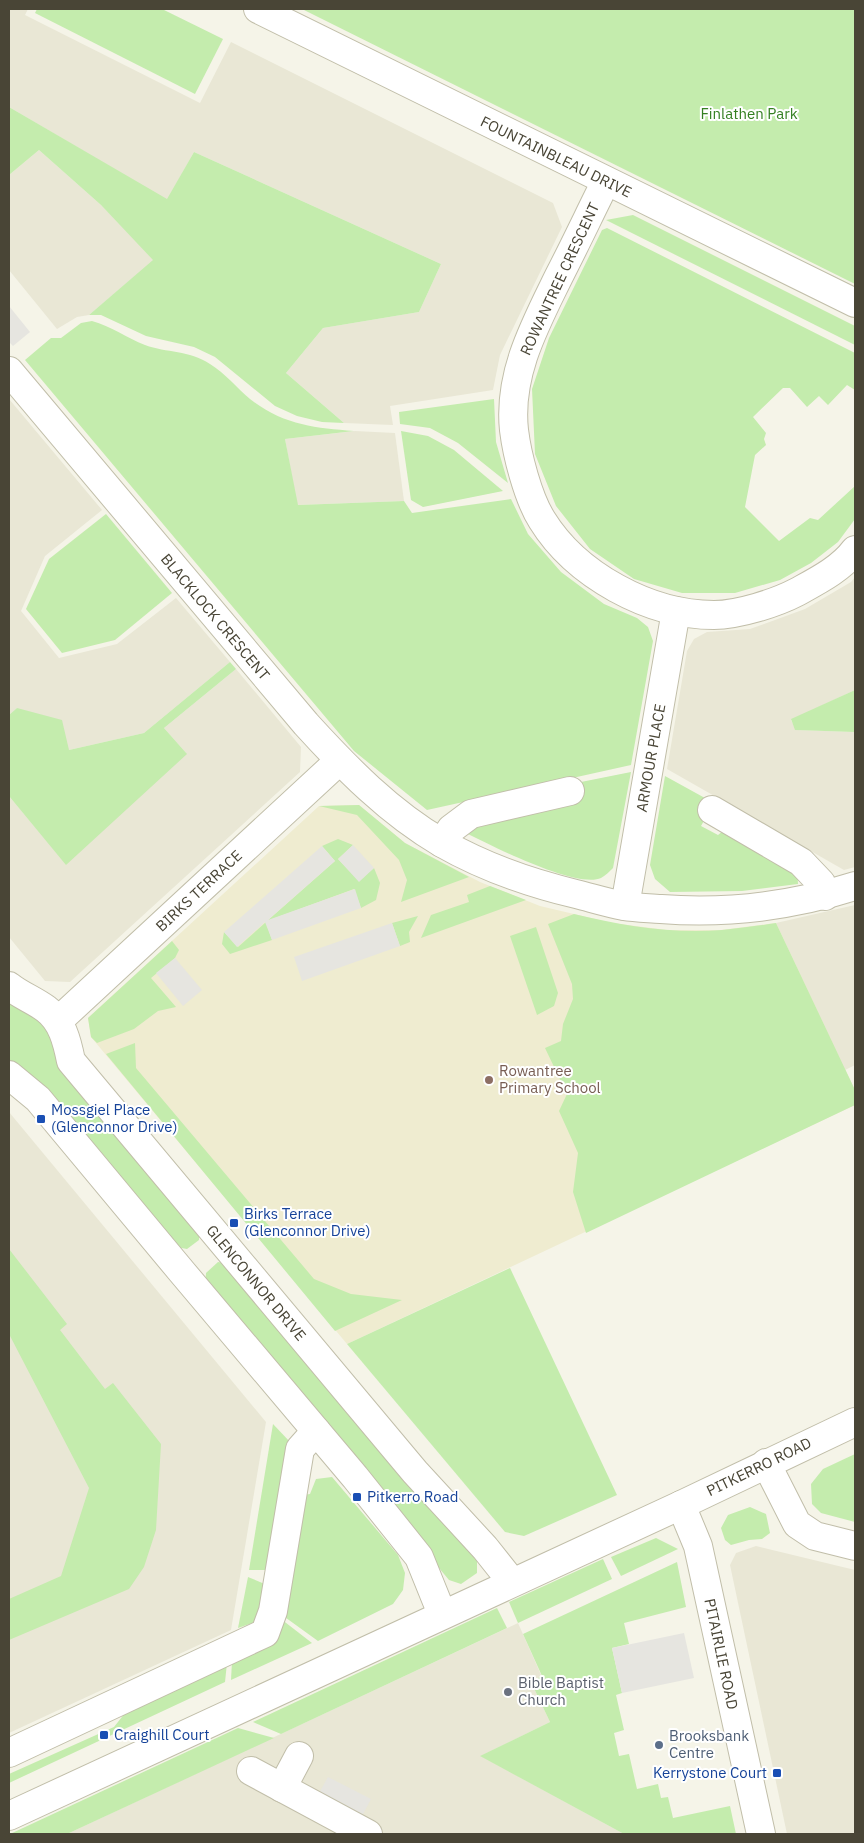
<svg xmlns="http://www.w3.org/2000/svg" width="864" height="1843" font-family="'IBM Plex Sans',sans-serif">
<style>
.residential{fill:#e9e7d5}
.education{fill:#efecd0}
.green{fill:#c4ecad}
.parking{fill:#e6e5e0}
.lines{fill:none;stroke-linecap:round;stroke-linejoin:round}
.minor-casing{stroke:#c1bea9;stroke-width:30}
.minor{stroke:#fff;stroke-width:28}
.education-dot{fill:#8d6e63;stroke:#fff;stroke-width:2}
.transit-dot{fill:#1a4fb4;stroke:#fff;stroke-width:2}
.worship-dot{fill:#6b7280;stroke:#fff;stroke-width:2}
.service-dot{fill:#5c6f8a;stroke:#fff;stroke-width:2}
.labels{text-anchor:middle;stroke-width:4;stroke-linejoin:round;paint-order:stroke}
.park-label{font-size:15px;fill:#358023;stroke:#fff}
.street-label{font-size:15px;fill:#494536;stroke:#fff}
.education-label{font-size:15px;fill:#785e54;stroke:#fff;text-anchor:start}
.transit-label{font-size:15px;fill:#164399;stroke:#fff;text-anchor:start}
.worship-label{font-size:15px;fill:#5b616d;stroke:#fff;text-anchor:start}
.service-label{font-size:15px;fill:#4e5e75;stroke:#fff;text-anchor:start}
</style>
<rect width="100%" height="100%" fill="#f5f4e8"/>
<g class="residential">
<polygon points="9,9 28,9 25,15 200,103 231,42 553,203 562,227 500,355 493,390 390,406 393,425 344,423 286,373 323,328 419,312 441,264 194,152 167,200 9,107"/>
<polygon points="39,150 101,205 154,260 89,315 77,317 57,329 9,270 9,175"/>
<polygon points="9,399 102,510 45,556 21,611 59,658 117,644 176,598 230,662 144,733 69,750 17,708 9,715"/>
<polygon points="355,431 395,433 404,501 297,505 285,439"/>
<polygon points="855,577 855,690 791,720 796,730 854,732 855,867 844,870 667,769 687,651 694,639 707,632 750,629 805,609 851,582"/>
<polygon points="236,669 301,747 300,772 70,982 45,981 9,937 9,796 66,864 186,753 164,728"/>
<polygon points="855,905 855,1065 845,1070 776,923"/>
<polygon points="9,1112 266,1422 231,1630 9,1733"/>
<polygon points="756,1546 855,1570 855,1834 787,1834 730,1565 736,1553"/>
<polygon points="518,1623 542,1677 531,1682 550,1722 481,1756 624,1834 67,1834"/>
</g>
<polygon class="education" points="359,805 405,843 480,882 540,906 612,923 667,930 721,930 776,923 855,1090 855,1105 347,1344 91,1037 88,1018 319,806"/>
<g class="green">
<polygon points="37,9 162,9 223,39 195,94 35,13"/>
<polygon points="302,9 855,9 855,284"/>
<polygon points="9,107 167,199 194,152 441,264 419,312 323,328 286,373 344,423 322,422 297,416 275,406 215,357 194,347 146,336 101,315 89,315 153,260 101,205 39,150 9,175"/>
<polygon points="633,215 855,326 855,345 606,220"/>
<polygon points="607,228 855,353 855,390 847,385 828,405 819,396 807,407 790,388 783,388 753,417 766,433 764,439 766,445 755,455 745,507 779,541 810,518 818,520 855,486 855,519 838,542 811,563 780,580 735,593 682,593 634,579 590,549 556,506 535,454 532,389 549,338 602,230"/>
<path d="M 92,321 C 111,326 127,338 145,345 C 167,353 189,350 210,364 C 225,373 237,388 250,399 C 283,425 315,428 354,431 L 285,439 L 298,505 L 404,501 L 412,513 L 511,499 L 528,534 L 561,572 L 604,604 L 637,618 L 648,627 L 653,641 L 631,765 L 427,810 L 354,751 L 25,360 L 51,338 L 61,338 L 81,323 Z"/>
<polygon points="494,399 496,442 508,483 458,443 430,428 400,424 399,412"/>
<polygon points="401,431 428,436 454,450 503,491 423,507 411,500"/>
<polygon points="106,514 172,593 115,640 62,653 26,609 49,559"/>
<polygon points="230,662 236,669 164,728 187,754 66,865 9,796 9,715 17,708 62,720 69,750 144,733"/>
<polygon points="855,690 855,755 854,732 795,730 791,719"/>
<path d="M 631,772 L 613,868 C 610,871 605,876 601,878 C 577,889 492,846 468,834 L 472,820 L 571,784 Z"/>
<polygon points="665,776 714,803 701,826 718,835 728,827 797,867 798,884 742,891 670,892 655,879 650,865"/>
<polygon points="359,805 405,843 469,877 401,902 407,880 399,860 357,815 319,806"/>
<polygon points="338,839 353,845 338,859 359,881 374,868 380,883 376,900 361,908 354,889 267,921 335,861 322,846"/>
<polygon points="490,886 526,900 421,938 431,915 469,902 467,895"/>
<path d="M 574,914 C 623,926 673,934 722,930 C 740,928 758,926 776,923 L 855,1090 L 855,1105 L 586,1233 L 573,1192 L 578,1153 L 559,1111 L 567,1094 L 545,1048 L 561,1041 L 563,1024 L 573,999 L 572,984 L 548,924 Z"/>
<polygon points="418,916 409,932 410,942 400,946 392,923"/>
<polygon points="266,922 272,940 230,954 222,944 224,932 238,947"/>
<polygon points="536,927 558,993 554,1006 537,1015 510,936"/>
<polygon points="172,941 179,950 175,958 151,978 176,1007 158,1011 134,1029 97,1043 91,1037 88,1018"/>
<polygon points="9,993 42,1014 199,1226 199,1240 187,1249 171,1246 9,1066"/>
<polygon points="135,1043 136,1068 314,1279 351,1294 402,1300 335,1331 106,1054"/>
<polygon points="9,1249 67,1324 60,1330 105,1389 113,1383 161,1444 156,1530 144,1567 129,1589 9,1640 9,1599 61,1576 89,1488 9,1334"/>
<polygon points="218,1262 232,1264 477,1560 477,1573 461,1584 449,1580 205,1286 206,1273"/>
<polygon points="510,1268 617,1495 524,1536 505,1532 347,1344"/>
<polygon points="273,1424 291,1443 269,1570 249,1570"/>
<polygon points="855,1454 855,1522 821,1513 812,1504 811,1484 823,1469"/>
<polygon points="332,1477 398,1555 405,1573 403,1590 393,1604 318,1641 282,1615 304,1495 310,1494 316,1479"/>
<polygon points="750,1507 766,1514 770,1533 762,1539 749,1540 731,1545 725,1540 721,1528 728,1515"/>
<polygon points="656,1538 678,1549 621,1576 611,1557"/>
<polygon points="603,1559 612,1579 518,1623 509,1602"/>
<polygon points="677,1562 686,1607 624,1623 629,1644 612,1648 622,1693 616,1695 624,1730 614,1733 619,1756 629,1754 637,1789 658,1784 661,1798 668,1797 673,1818 730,1806 736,1834 624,1834 480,1756 550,1722 531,1682 542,1676 523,1634"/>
<polygon points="248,1577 267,1585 261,1620 238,1628"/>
<polygon points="497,1608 507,1628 281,1734 253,1722"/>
<polygon points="281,1619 312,1643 231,1680 232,1661"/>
<polygon points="227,1663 225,1682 9,1783 9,1774 114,1727 129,1708"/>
<polygon points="238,1728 274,1738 67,1834 10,1834"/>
</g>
<g class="parking">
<polygon points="9,306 30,332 13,346 9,342"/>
<polygon points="353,845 374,868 359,882 338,859"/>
<polygon points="322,846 335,861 268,920 355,889 361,908 272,940 265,922 237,947 224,932"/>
<polygon points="392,923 400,946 302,981 294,957"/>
<polygon points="175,958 202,990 183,1006 156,973"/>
<polygon points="684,1633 694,1678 622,1693 612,1648"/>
<polygon points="328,1777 371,1799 362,1816 319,1793"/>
</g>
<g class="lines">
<g class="minor-casing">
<g id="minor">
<polyline points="258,9 855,303"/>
<path d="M 606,181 C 590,213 575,245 559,276 C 535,325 508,374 514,430 C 517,455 528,498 542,520 C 576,575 649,615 714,615 C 738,615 776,603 797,592 C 817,581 841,569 855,550"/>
<path d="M 9,371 L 306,724 C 346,768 390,813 442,843 C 484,867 530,883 576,894 C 592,898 608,903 624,906 C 636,908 649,908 661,909 C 727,914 792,906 855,886"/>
<polyline points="712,810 801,862 821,883 825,896"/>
<polyline points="442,843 451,829 471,814 570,791"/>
<polyline points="625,906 676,611"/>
<path d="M 9,986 C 20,995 34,1000 46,1009 C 62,1021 67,1041 71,1061 L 415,1472 L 485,1548 L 512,1582"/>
<polyline points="58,1021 339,761"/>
<polyline points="9,1075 38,1099 182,1272 355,1477 419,1557 442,1614"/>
<polyline points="766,1463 797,1524 815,1536 855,1546"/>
<polyline points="681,1505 698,1546 761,1834"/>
<polyline points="9,1753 265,1633 273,1611 300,1449 316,1431"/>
<polyline points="251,1771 368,1834"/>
<polyline points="282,1788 299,1756"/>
<polyline points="9,1816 681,1505 855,1422"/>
</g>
</g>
<use href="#minor" class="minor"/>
</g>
<circle class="education-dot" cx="489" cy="1080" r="5"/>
<g class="transit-dot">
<rect x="36" y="1114" width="10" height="10" rx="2.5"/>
<rect x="229" y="1218" width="10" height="10" rx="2.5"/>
<rect x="352" y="1492" width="10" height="10" rx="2.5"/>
<rect x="99" y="1730" width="10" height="10" rx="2.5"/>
<rect x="772" y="1768" width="10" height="10" rx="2.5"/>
</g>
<circle class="worship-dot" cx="508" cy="1692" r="5"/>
<circle class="service-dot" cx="659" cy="1745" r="5"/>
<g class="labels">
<g class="park-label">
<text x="749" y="119">Finlathen Park</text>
</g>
<g class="street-label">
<text transform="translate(556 157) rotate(26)" y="5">FOUNTAINBLEAU DRIVE</text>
<text transform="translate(560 279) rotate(-65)" y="5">ROWANTREE CRESCENT</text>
<text transform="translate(215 617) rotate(50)" y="5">BLACKLOCK CRESCENT</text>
<text transform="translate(651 758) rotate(-80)" y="5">ARMOUR PLACE</text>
<text transform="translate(199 891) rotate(-43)" y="5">BIRKS TERRACE</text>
<text transform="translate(256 1283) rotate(50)" y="5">GLENCONNOR DRIVE</text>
<text transform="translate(759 1467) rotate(-26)" y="5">PITKERRO ROAD</text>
<text transform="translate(721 1654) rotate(78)" y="5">PITAIRLIE ROAD</text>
</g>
<g class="education-label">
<text x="499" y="1076">Rowantree<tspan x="499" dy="17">Primary School</tspan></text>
</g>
<g class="transit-label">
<text x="51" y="1115">Mossgiel Place<tspan x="51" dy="17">(Glenconnor Drive)</tspan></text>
<text x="244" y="1219">Birks Terrace<tspan x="244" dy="17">(Glenconnor Drive)</tspan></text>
<text x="367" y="1502">Pitkerro Road</text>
<text x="114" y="1740">Craighill Court</text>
<text x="767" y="1778" text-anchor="end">Kerrystone Court</text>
</g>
<g class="worship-label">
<text x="518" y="1688">Bible Baptist<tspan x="518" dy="17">Church</tspan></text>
</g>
<g class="service-label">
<text x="669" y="1741">Brooksbank<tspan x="669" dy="17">Centre</tspan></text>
</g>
</g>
<rect width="864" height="1843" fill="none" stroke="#494536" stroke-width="20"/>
</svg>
